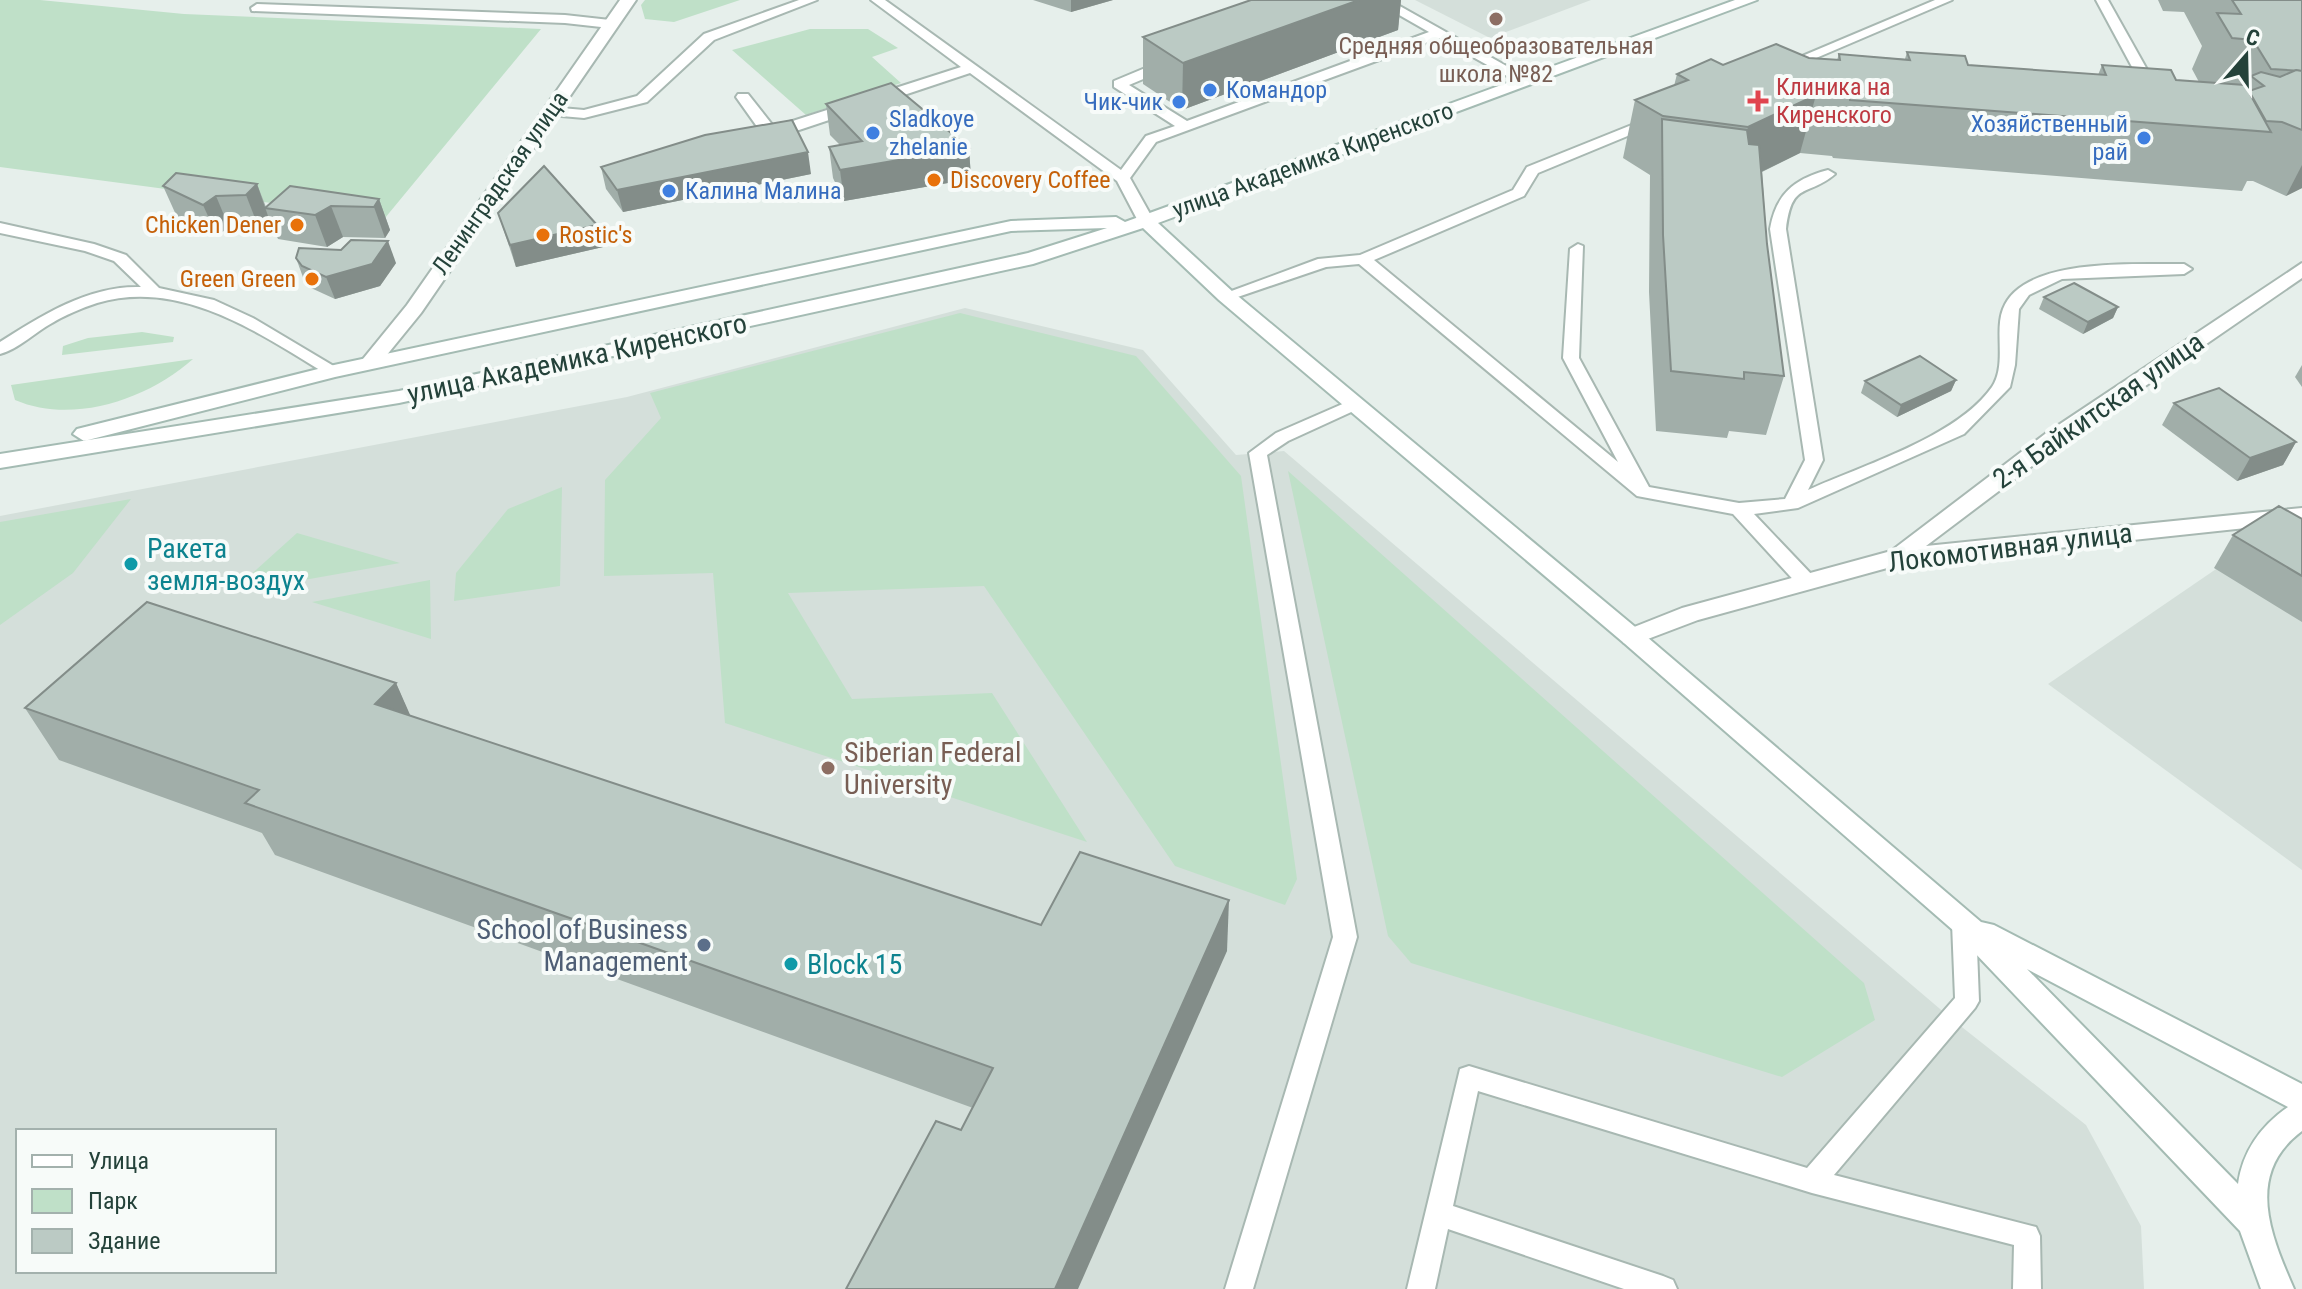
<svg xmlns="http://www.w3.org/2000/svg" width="2302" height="1289" font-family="'Roboto Condensed',sans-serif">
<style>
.built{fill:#d4dfda;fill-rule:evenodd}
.green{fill:#bfe0c8}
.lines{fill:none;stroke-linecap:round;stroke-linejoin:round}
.service-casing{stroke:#a8b8b2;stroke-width:4}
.minor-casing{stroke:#a8b8b2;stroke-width:4}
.secondary-casing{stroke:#a4bbb3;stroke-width:4}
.service{fill:#fff;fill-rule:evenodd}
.minor{fill:#fff;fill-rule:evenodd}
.secondary{fill:#fff;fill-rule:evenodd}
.wall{fill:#a1aea9}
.shaded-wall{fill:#838d89}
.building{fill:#bbcac4;stroke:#838d89;stroke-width:2}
.education-dot{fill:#8d6e63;stroke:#f7fbf9;stroke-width:3}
.shop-dot{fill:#3f7fe0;stroke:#f7fbf9;stroke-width:3}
.health-dot{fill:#e0444e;stroke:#f7fbf9;stroke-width:3}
.food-dot{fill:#e8710a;stroke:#f7fbf9;stroke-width:3}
.culture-dot{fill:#0f9aa8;stroke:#f7fbf9;stroke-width:3}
.service-dot{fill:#5c6f8a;stroke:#f7fbf9;stroke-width:3}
.labels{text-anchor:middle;stroke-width:8;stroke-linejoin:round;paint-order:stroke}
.far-education-label{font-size:24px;fill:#785e54;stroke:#f7fbf9}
.far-health-label{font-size:24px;fill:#be3a42;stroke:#f7fbf9;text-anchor:start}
.far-shop-label{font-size:24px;fill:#366cbe;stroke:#f7fbf9;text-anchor:start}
.far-street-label{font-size:24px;fill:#24423a;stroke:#f7fbf9}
.far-food-label{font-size:24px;fill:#c56008;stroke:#f7fbf9;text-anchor:start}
.street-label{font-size:28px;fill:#24423a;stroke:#f7fbf9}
.culture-label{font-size:28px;fill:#0d838f;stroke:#f7fbf9;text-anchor:start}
.education-label{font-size:28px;fill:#785e54;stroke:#f7fbf9;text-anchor:start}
.service-label{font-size:28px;fill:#4e5e75;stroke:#f7fbf9;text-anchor:end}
</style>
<rect width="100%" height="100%" fill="#e6efeb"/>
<g class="built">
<polygon points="1415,0 1591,0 1490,38"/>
<path d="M 965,308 L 1143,350 L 1236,455 L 1284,451 L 1953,1020 L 2086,1125 L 2141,1226 L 2144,1289 L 0,1289 L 0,516 L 627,397 ZM 18,1131 L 274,1131 L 274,1271 L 18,1271 Z"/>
<polygon points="2260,539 2302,564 2302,870 2048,684"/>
</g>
<g class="green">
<polygon points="0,0 40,0 184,14 541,29 385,218 0,167"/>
<polygon points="645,0 740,0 674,22 645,19 641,5"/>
<polygon points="810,29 868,29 898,48 872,57 901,83 806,115 732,50"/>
<polygon points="960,313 1136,356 1241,476 1297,879 1285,905 1175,866 984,586 788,593 852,699 992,693 1087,842 725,723 713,573 604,576 605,480 661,418 650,393"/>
<polygon points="142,332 174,337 173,342 62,355 63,346 88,338"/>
<path d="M 193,359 C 148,399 73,425 15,400 L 11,385 Z"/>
<polygon points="1288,471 1864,983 1875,1020 1782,1077 1411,963 1388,936"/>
<polygon points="562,487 560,586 454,601 456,573 508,509"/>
<polygon points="131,499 73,573 0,625 0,522"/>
<polygon points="297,533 400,563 270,586 246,579"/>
<polygon points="430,580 431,639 312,602"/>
</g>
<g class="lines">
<g class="service-casing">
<g id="service">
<polygon points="799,0 817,0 714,40 647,102 584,118 550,115 543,111 550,107 584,110 637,96 704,34"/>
<polygon points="871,0 885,0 1121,170 1146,136 1175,126 1114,87 1114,81 1162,61 1172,61 1172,67 1129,85 1187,121 1429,32 1373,0 1389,0 1535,82 1523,85 1439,38 1156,142 1130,178 1154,221 1146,226 1138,221 1117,181 970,73 799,130 763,135 736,97 738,94 748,94 774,127 961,67"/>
<polygon points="1935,0 1952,0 1788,70 1776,67"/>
<polygon points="2096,0 2108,0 2159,91 2157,94 2145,91"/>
<polygon points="257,4 565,15 610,20 616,24 610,28 565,23 252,11 251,8"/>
<path d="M 1654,116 L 1661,120 L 1659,123 L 1538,173 L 1524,196 L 1374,260 L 1618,462 L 1563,358 L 1570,249 L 1578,244 L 1583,246 L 1579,358 L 1649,487 L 1739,503 L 1785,499 L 1805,460 L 1770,229 C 1776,194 1794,179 1828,170 L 1835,174 C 1807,198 1792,180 1786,229 L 1823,460 L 1808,490 C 1863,465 1957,437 1992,387 C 2007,364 1994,332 2003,309 C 2023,256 2138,265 2184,264 L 2192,269 L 2184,274 L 2062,279 L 2029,295 L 2019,309 L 2015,365 L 2010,387 L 1964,434 L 1798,508 L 1754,514 L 1813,576 L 1816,581 L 1813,586 L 1799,586 L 1733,514 L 1637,496 L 1359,264 L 1326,267 L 1226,301 L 1218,296 L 1318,259 L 1360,255 L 1513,190 L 1527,167 Z"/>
<path d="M 0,223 L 94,244 L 126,255 L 159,288 L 214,300 L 253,318 L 342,371 L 334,376 L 328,375 C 259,333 181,278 97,303 C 82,308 65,315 52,323 C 35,332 19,349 0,354 L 0,342 C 42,315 90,285 141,287 L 114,261 L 85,251 L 0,233 Z"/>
<polygon points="1354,399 1363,404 1360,408 1288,441 1267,455 1357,937 1253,1289 1225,1289 1333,937 1249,453 1276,433"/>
<polygon points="1964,914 1972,916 1976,923 1979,1001 1975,1008 1834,1175 2036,1227 2040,1236 2041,1289 2013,1289 2014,1245 1812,1193 1478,1091 1453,1206 1663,1276 1673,1280 1677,1289 1624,1289 1448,1229 1435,1289 1407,1289 1460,1069 1469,1066 1807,1168 1955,998 1952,923 1956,916"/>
</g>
</g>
<g class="minor-casing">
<g id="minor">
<polygon points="620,0 636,0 421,313 377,367 363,367 360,363 363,359 407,305"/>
<polygon points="2302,263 2302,278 2061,444 1926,546 2302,508 2302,522 1898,565 1698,620 1632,645 1624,643 1620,637 1624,631 1682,608 1891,551 2045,434"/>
</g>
</g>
<g class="secondary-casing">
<path id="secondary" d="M 1735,0 L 1757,0 L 1158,223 L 1233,292 L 1640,631 L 1981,922 L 1994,925 L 2302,1084 L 2302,1131 C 2244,1174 2271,1236 2294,1289 L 2261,1289 L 2240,1231 L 1954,931 L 1624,643 L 1219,300 L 1143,228 L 1033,264 L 399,403 L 0,468 L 0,454 L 399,391 L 1028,253 L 1107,228 L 1011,231 L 335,377 L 84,441 L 73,434 L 77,429 L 334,365 L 1011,221 L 1116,217 L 1125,222 ZM 2027,969 L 2288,1107 C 2261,1126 2243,1150 2238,1184 Z"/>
</g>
<use href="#service" class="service"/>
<use href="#minor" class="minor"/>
<use href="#secondary" class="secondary"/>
</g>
<g class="wall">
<polygon points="1033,0 1113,0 1071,12"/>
<polygon points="1251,0 1401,0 1398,30 1182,110 1143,84 1143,37"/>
<polygon points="2158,0 2302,0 2302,188 2286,196 2253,181 2247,181 2242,191 1833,158 1832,156 1800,153 1762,172 1767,244 1784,376 1766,435 1729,431 1727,438 1656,431 1649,292 1650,175 1623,158 1635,100 1674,86 1677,74 1809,58 1837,60 1839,54 1905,59 1907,52 1968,65 2098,75 2102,65 2176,80 2199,82 2192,69 2202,46 2184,12 2163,11"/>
<polygon points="826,104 969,148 971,179 844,201 833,178 829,147 840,145 830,135"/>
<polygon points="601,167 811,174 623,212 606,189"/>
<polygon points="257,184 266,207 379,199 390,230 385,238 343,237 327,247 278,239 268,216 258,226 229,227 217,236 177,217 163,186"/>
<polygon points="498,213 603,247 516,267"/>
<polygon points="296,258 396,263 380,286 335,299 311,288 304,280"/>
<polygon points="2044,297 2118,307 2113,318 2083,334 2039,309"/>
<polygon points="2302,365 2302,387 2295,377"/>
<polygon points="1956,380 1951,391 1897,417 1861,393 1865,381"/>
<polygon points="2174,403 2296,442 2283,465 2237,481 2162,425"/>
<polygon points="2302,519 2302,622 2214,568 2233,535"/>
<polygon points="396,683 410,716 1041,925 1227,951 961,1130 973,1108 275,855 262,833 59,760 25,708"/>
</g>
<g class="shaded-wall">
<polygon points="1071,0 1113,0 1071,12"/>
<polygon points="1359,0 1401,0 1398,30 1182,110 1183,63"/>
<polygon points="1816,95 1800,153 1732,186 1748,127"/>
<polygon points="969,148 971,179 844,201 840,170"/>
<polygon points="808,152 811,174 623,212 617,190"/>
<polygon points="2302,165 2302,188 2286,196"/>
<polygon points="257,184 268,216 258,226 246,195"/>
<polygon points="216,196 229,227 217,236 203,205"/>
<polygon points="379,199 390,230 385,238 374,207"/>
<polygon points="331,206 343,237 327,247 315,215"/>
<polygon points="597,225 603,247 516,267 510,245"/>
<polygon points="388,241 396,263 380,286 335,299 326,277"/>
<polygon points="2118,307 2113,318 2083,334 2088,322"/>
<polygon points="1956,380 1951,391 1897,417 1901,405"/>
<polygon points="2296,442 2283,465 2237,481 2250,458"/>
<polygon points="396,683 419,735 375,704"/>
<polygon points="1229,900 1227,951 1078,1289 1055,1289"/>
</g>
<g class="building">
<polygon points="1251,0 1359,0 1183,63 1143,37"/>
<polygon points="2232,0 2302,0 2302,71 2271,69 2253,40 2232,38 2217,13 2241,14"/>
<polygon points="1776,44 1809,58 1840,60 1839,54 1910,60 1907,52 1965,56 1968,65 2106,75 2102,65 2171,70 2176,80 2245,85 2271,132 1850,100 1850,97 1816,95 1748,127 1663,116 1635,100 1688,80 1677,74 1711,59 1723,65"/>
<polygon points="2296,70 2302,71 2302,130 2282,122 2266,121 2249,91 2264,86 2251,76 2261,72 2280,77"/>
<polygon points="891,83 969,148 840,170 829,147 862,141 826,104"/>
<polygon points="1662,119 1747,130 1749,144 1759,145 1767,244 1784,376 1744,372 1744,379 1671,371 1663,235"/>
<polygon points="792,120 808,152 617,190 601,167 705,135"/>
<polygon points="544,166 597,225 510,245 498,213"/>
<polygon points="176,173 257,184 246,195 216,196 203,205 163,186"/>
<polygon points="290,186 379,199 374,207 331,206 315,215 265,208"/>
<polygon points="351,240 388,241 372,264 326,277 302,266 296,258 299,248 341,250"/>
<polygon points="2074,283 2118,307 2088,322 2044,297"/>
<polygon points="1920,356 1956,380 1901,405 1865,381"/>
<polygon points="2219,388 2296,442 2250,458 2174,403"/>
<polygon points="2279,506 2302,519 2302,576 2233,535"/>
<polygon points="147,602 396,683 375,704 1041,925 1080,852 1229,900 1055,1289 846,1289 936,1121 961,1130 993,1068 245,803 259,790 25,708"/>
</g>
<g class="education-dot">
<circle cx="1496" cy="19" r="8"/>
<circle cx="828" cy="768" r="8"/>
</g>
<g class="shop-dot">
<circle cx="1210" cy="90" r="8"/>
<circle cx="1179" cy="102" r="8"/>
<circle cx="873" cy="133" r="8"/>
<circle cx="2144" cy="138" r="8"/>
<circle cx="669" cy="191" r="8"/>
</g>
<path class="health-dot" d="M1754 89h8v8h8v8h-8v8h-8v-8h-8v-8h8z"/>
<g class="food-dot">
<circle cx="934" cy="180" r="8"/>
<circle cx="297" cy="225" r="8"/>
<circle cx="543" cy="235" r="8"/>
<circle cx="312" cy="279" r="8"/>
</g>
<g class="culture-dot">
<circle cx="131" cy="564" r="8"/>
<circle cx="791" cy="964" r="8"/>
</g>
<circle class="service-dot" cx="704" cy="945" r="8"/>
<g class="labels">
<g class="far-education-label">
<text x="1496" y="54">Средняя общеобразовательная<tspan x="1496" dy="28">школа №82</tspan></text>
</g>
<g class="far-health-label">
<text x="1776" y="95">Клиника на<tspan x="1776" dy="28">Киренского</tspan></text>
</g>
<g class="far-shop-label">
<text x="1226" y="98">Командор</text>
<text x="1163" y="110" text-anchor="end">Чик-чик</text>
<text x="889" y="127">Sladkoye<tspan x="889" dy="28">zhelanie</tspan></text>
<text x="2128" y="132" text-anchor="end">Хозяйственный<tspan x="2128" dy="28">рай</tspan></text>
<text x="685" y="199">Калина Малина</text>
</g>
<g class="far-street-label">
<text transform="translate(1313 160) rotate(-20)" y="8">улица Академика Киренского</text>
<text transform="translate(500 183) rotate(-55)" y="8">Ленинградская улица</text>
</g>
<g class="far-food-label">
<text x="950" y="188">Discovery Coffee</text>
<text x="281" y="233" text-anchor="end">Chicken Dener</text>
<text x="559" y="243">Rostic's</text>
<text x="296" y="287" text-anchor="end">Green Green</text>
</g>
<g class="street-label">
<text transform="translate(577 358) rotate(-12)" y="10">улица Академика Киренского</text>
<text transform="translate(2098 410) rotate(-35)" y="10">2-я Байкитская улица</text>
<text transform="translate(2010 547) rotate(-7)" y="10">Локомотивная улица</text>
</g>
<g class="culture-label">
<text x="147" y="558">Ракета<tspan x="147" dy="32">земля-воздух</tspan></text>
<text x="807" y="974">Block 15</text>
</g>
<g class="education-label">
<text x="844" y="762">Siberian Federal<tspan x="844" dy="32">University</tspan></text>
</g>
<g class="service-label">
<text x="688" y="939">School of Business<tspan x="688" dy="32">Management</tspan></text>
</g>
</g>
<rect x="16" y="1129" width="260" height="144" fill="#f7fbf9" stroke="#a3b1ad" stroke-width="2"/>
<rect x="32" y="1155" width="40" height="12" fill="#ffffff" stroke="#a3b1ad" stroke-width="2"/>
<text x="88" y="1169" font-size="24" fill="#24423a">Улица</text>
<rect x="32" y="1189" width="40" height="24" fill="#bfe0c8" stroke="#a3b1ad" stroke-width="2"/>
<text x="88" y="1209" font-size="24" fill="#24423a">Парк</text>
<rect x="32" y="1229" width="40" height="24" fill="#bbcac4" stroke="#a3b1ad" stroke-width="2"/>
<text x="88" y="1249" font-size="24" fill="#24423a">Здание</text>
<g transform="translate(2246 56) rotate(20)" stroke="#f7fbf9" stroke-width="6" paint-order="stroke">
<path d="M0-6L14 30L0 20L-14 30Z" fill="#24423a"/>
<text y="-12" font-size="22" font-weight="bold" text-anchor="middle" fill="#24423a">С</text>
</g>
</svg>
